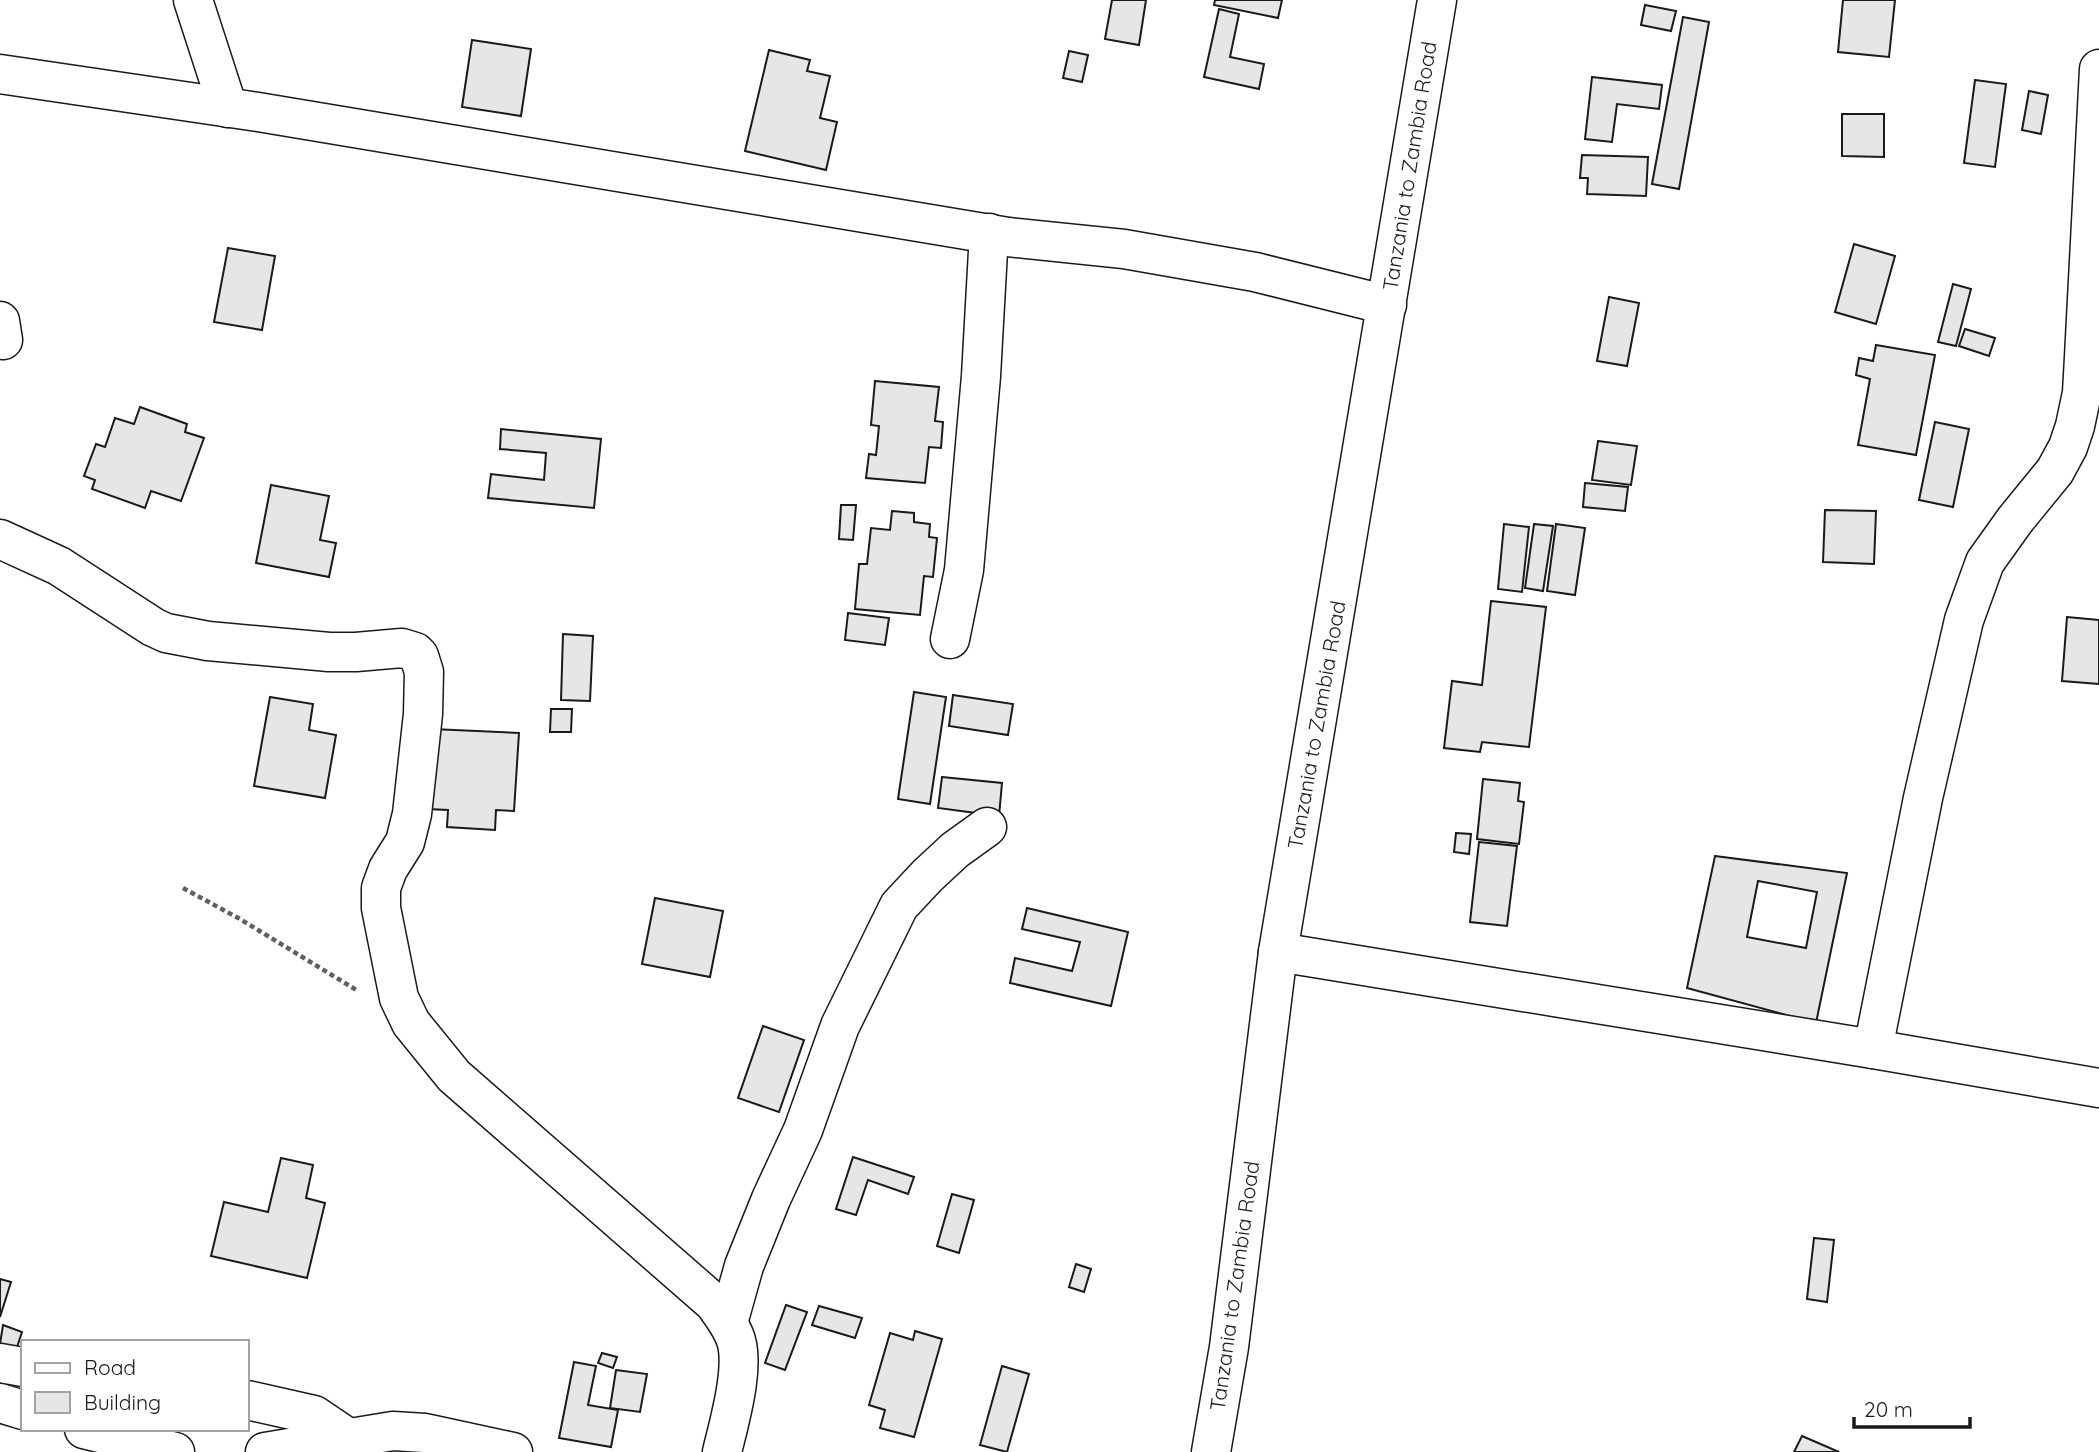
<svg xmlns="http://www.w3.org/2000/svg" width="2099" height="1452" font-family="Quicksand,sans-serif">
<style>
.building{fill:#e6e6e6;stroke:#1a1a1a;stroke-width:2;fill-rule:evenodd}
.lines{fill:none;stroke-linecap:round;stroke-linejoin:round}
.minor-casing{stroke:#1a1a1a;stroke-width:41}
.highway-casing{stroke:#1a1a1a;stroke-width:41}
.path{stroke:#5f5f5f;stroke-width:4.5;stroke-dasharray:5 3.5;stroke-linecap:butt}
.minor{stroke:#fff;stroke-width:38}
.highway{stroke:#fff;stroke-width:38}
.labels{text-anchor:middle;stroke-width:5;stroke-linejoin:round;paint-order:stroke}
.street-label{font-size:21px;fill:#1a1a1a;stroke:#fff}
</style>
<rect width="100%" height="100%" fill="#fff"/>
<g class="building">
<polygon points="1112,0 1146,0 1139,45 1105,39"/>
<polygon points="1215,0 1282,0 1278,18 1214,5"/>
<polygon points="1843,0 1895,0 1889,57 1838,52"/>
<polygon points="1645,5 1676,11 1671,31 1641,25"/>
<polygon points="1219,9 1239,14 1230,57 1264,64 1259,89 1204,77"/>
<polygon points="1683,17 1709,22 1679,189 1652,184"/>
<polygon points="472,40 531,49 521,116 462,107"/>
<polygon points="769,50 810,60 807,71 830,76 820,118 837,122 826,170 745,151"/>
<polygon points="1069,51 1088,55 1082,82 1063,78"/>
<polygon points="1592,77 1662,85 1659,109 1617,104 1612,142 1585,139"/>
<polygon points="1975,80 2006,84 1995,167 1964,163"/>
<polygon points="2029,91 2048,95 2041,134 2022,130"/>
<polygon points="1842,114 1884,114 1884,157 1842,156"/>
<polygon points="1582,155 1648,157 1646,196 1587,194 1588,178 1580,178"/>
<polygon points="1854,244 1895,256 1876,324 1835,312"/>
<polygon points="228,248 275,256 262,330 214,322"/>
<polygon points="1953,284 1971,289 1956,346 1938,342"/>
<polygon points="1609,297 1639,303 1627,366 1597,361"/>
<polygon points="1965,329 1995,338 1989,356 1959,346"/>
<polygon points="1876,345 1935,355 1916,455 1858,445 1870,379 1856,375 1859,358 1873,361"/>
<polygon points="875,381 939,387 935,421 943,422 941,448 929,447 925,483 866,478 869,454 876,455 879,426 871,425"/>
<polygon points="140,407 187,424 185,432 204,438 181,501 151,491 145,508 92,489 95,480 84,476 96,444 105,447 115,418 134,424"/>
<polygon points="1935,422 1969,429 1953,507 1919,500"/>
<polygon points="501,429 601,439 594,508 488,498 491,474 544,480 546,453 500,449"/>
<polygon points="1598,441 1637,446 1631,485 1592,480"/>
<polygon points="1585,483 1628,487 1625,511 1583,507"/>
<polygon points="271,485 329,496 320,540 336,543 329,577 256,563"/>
<polygon points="841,505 856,505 853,540 839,539"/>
<polygon points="1825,510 1876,511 1874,564 1823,562"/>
<polygon points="892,511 914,513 914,522 930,524 929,537 937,538 933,577 924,576 920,615 855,609 859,564 867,564 871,528 890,530"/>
<polygon points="1504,524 1529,527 1522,592 1498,589"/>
<polygon points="1534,524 1553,526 1543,591 1525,588"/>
<polygon points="1556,524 1585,528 1575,595 1547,591"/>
<polygon points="1491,601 1546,607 1529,747 1482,742 1480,752 1444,748 1452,681 1482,685"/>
<polygon points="848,613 889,618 885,645 845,640"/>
<polygon points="2067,617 2099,620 2099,684 2062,681"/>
<polygon points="563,634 593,636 590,701 561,700"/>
<polygon points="914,692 946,697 930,804 898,799"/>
<polygon points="953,695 1013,704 1008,735 949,726"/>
<polygon points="270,697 313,704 309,730 336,735 325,798 254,786"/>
<polygon points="551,709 572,709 571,732 550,732"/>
<polygon points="432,729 519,733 514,811 496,810 495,830 447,827 448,810 427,809"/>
<polygon points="942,777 1002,783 999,816 938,808"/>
<polygon points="1483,779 1520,783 1518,801 1524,802 1519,844 1477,839"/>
<polygon points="1456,833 1471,834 1469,854 1454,852"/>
<polygon points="1479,842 1517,846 1507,926 1470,922"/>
<path d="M 1715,856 L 1847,873 L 1816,1023 L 1687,988 ZM 1758,881 L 1817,892 L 1806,948 L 1747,937 Z"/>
<polygon points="655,898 723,911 710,977 642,964"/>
<polygon points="1027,908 1128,932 1111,1006 1010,983 1015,958 1072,971 1080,942 1022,929"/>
<polygon points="763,1026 804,1040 779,1112 738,1098"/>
<polygon points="853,1157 914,1177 908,1194 868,1180 856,1215 836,1209"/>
<polygon points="281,1158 313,1165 306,1198 325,1203 307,1278 211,1256 224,1202 268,1212"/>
<polygon points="952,1194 974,1200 959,1253 937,1246"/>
<polygon points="1814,1238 1834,1240 1827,1302 1807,1299"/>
<polygon points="1076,1264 1091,1269 1084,1292 1069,1287"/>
<polygon points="0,1279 11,1282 0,1317"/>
<polygon points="786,1305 807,1312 785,1370 765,1363"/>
<polygon points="819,1306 862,1318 855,1338 812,1325"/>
<polygon points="3,1325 22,1332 16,1350 0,1344"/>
<polygon points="915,1331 942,1339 914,1437 880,1428 885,1410 869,1405 890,1333 913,1340"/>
<polygon points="602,1353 617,1357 613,1368 598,1363"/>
<polygon points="574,1362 596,1366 588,1405 618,1410 611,1447 559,1438"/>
<polygon points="1002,1366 1029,1374 1007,1452 980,1445"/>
<polygon points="616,1370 647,1374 640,1412 610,1408"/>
<polygon points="1802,1436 1839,1452 1794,1452"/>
</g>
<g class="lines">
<g class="minor-casing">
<g id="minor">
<polyline points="193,0 228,108"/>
<polyline points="0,74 258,112 1008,237 1124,249 1255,272 1387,305"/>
<polyline points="0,321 3,340"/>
<path d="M 0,539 L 59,566 L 153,627 L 166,633 L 208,641 L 329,652 L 356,652 L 402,648 L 415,652 L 419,656 L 424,672 L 423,714 L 412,814 L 405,842 L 388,869 L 381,888 L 381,908 L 399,998 L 411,1023 L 454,1076 L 714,1303 C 721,1313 729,1323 734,1335 C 747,1362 729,1423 722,1452"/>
<polyline points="950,639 964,570 981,376 989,233"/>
<polyline points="1278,952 1873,1049 2099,1088"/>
<polyline points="1873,1049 1923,798 1964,620 1985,562 2015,520 2055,471 2068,447 2075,426 2082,393 2084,357 2099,69"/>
<polyline points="728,1323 744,1266 771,1199 803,1130 840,1026 899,906 927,876 955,850 987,827"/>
<polyline points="0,1363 23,1367"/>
<polyline points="247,1400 314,1415 348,1438"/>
<polyline points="0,1403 23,1410"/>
<polyline points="84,1429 175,1452"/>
<polyline points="265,1452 393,1431 425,1433 513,1452"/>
</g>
</g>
<g class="highway-casing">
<polyline id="highway" points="1211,1452 1229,1347 1278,952 1437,0"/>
</g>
<polyline class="path" points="183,888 240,919 358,991"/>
<use href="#minor" class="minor"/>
<use href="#highway" class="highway"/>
</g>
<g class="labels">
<g class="street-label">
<text transform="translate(1410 166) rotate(-81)" y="7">Tanzania to Zambia Road</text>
<text transform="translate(1317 725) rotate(-80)" y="7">Tanzania to Zambia Road</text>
<text transform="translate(1235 1286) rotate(-82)" y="7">Tanzania to Zambia Road</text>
</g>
</g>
<rect x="21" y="1340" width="228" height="91" fill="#ffffff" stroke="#a3a3a3" stroke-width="2"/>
<rect x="35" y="1363" width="35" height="10" fill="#ffffff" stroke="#a3a3a3" stroke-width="2"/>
<text x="84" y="1375" font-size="21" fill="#1a1a1a">Road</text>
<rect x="35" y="1392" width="35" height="21" fill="#e6e6e6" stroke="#a3a3a3" stroke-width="2"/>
<text x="84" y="1410" font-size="21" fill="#1a1a1a">Building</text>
<path d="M1854 1417v10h116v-10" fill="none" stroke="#1a1a1a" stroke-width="3.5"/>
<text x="1864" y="1417" font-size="21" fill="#1a1a1a" stroke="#ffffff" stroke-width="5" paint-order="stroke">20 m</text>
</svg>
